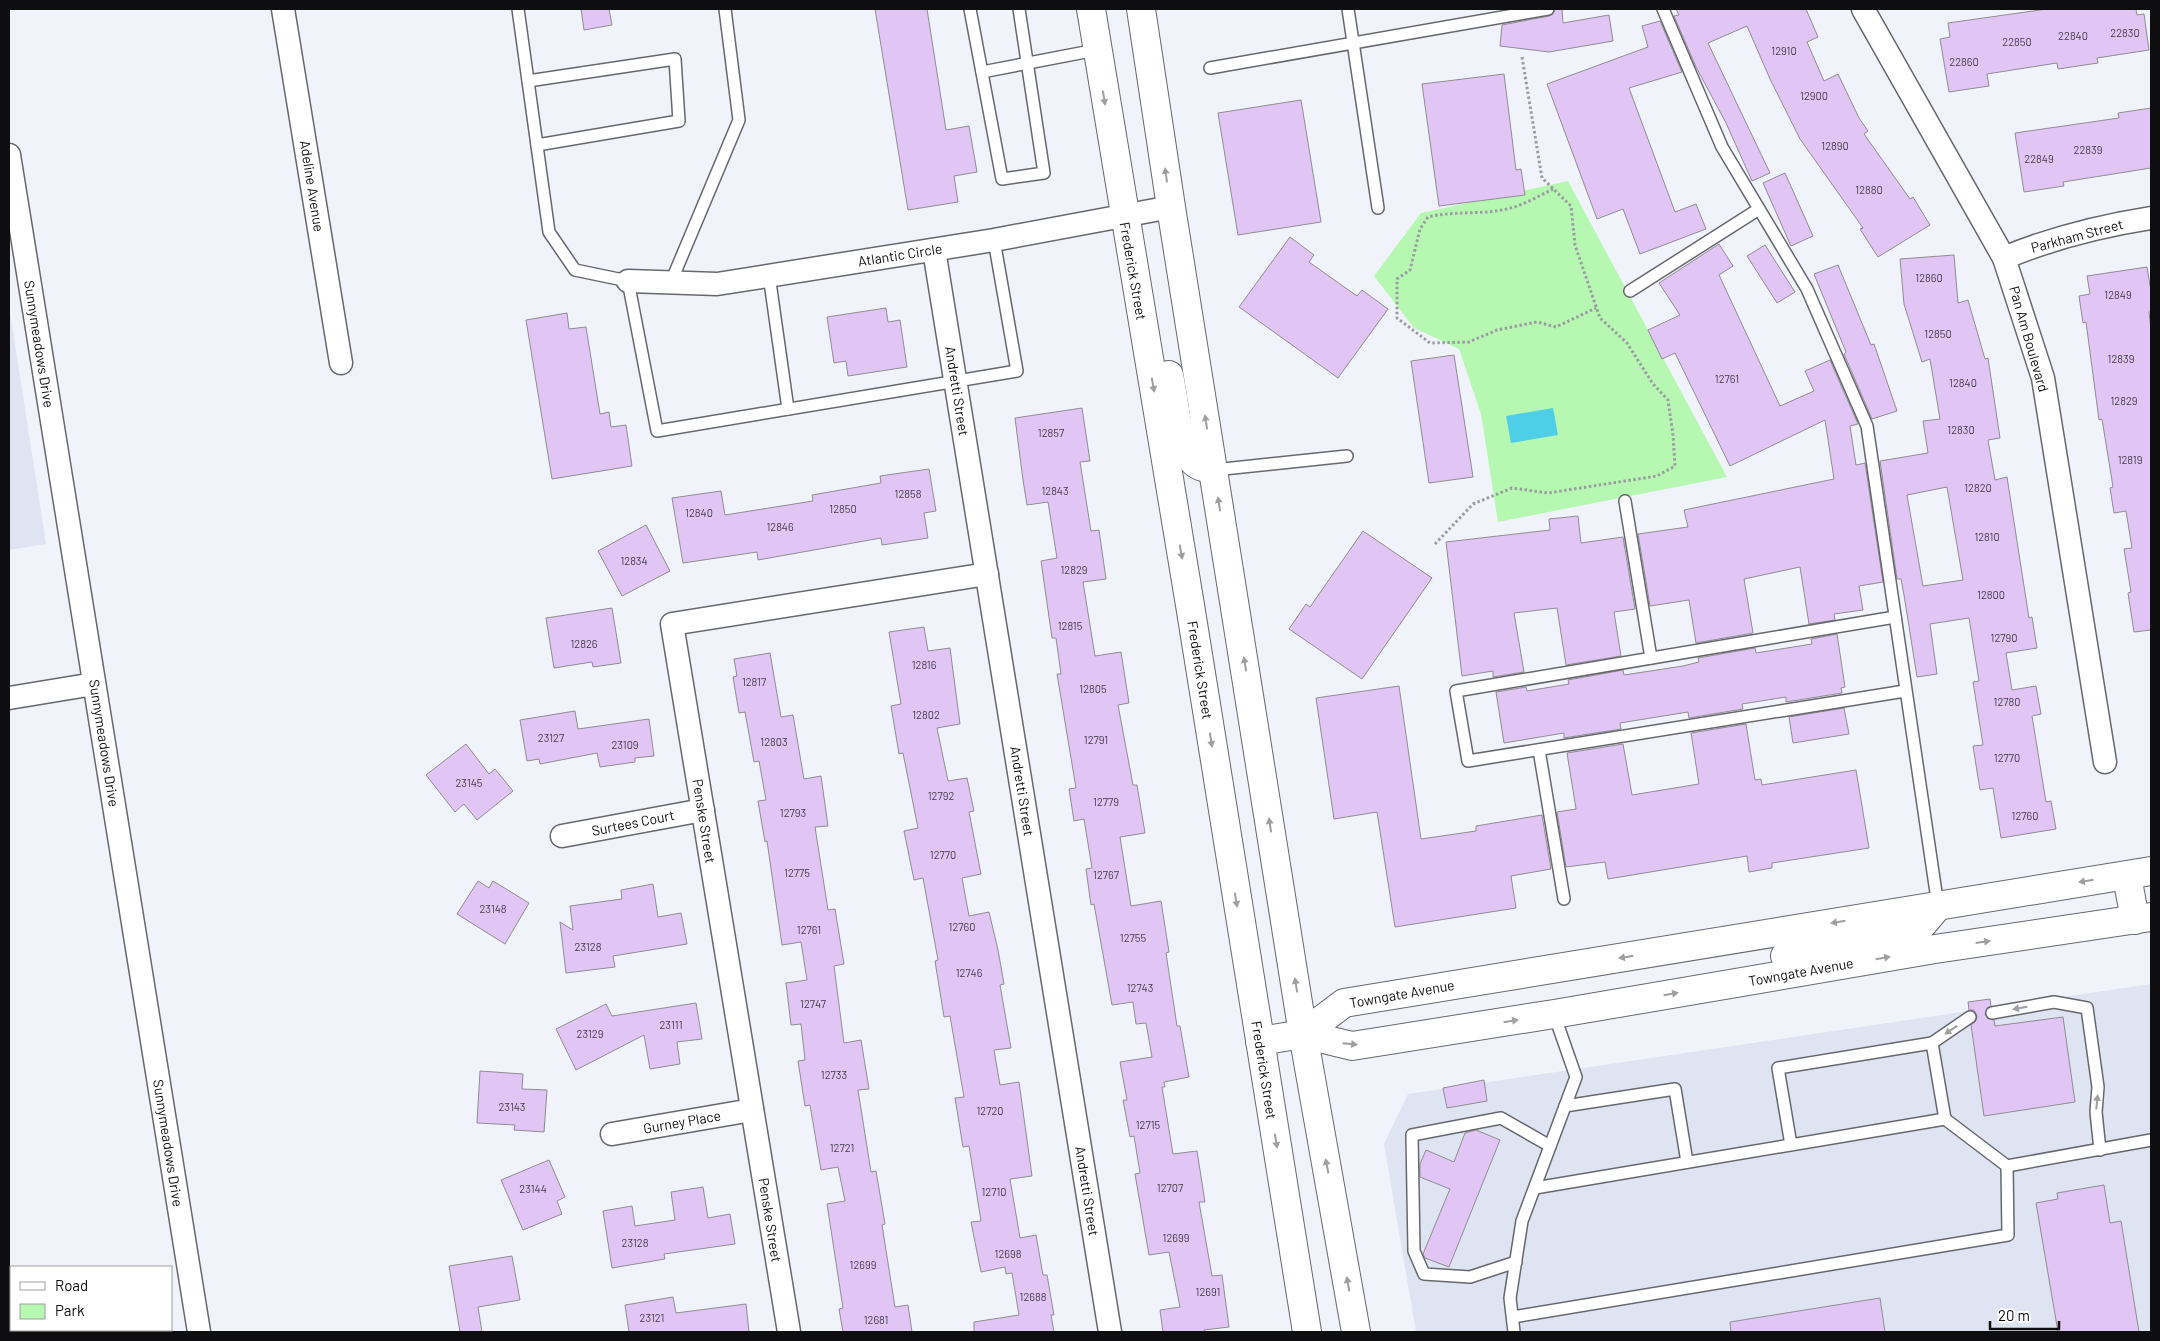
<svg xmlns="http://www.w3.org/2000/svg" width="2160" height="1341" font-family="Barlow,sans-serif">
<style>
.built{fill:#dee4f1}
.green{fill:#b6f8b2}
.water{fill:#4ecee7}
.building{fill:#e1c6f5;stroke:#908c92;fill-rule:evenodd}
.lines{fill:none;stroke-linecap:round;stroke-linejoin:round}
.lane-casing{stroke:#66686e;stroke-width:14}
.street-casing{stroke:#66686e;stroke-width:25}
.secondary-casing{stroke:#66686e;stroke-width:30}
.path{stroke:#9b9ca2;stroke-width:3;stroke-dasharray:2.5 2.5;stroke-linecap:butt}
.lane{stroke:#fff;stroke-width:11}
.street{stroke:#fff;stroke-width:22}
.secondary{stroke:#fff;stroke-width:28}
.oneway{fill:#9f9fa0}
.labels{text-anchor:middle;stroke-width:4;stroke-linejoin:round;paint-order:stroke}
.number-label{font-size:11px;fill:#433c4a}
.street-label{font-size:14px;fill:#0e0e11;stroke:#fff}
</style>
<rect width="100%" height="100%" fill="#f1f3fa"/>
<g class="built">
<polygon points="9,306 46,544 9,550"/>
<polygon points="2151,984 2151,1332 1416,1332 1384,1144 1408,1094"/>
</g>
<polygon class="green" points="1568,181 1727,477 1498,522 1481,414 1459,349 1414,328 1374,276 1421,213"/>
<polygon class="water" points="1553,408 1558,435 1511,443 1506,416"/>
<g class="building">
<polygon points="581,9 609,9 612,25 584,30"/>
<polygon points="875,9 927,9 946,130 969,126 977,172 954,176 958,202 908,210"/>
<polygon points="1555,9 1562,9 1563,23 1609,15 1613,41 1549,52 1500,46 1502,25 1549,16 1553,14"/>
<polygon points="1676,9 1806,9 1818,37 1807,42 1824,81 1838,74 1859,118 1868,131 1864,134 1910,199 1913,197 1930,225 1878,257 1860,229 1863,228 1800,139 1770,79 1747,26 1708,43 1770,173 1752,181 1726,123 1696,67 1674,16 1679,15"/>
<polygon points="2047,9 2136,9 2137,15 2144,14 2149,50 2097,58 2098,63 2058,69 2057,63 1987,74 1989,86 1949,92 1940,39 1950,37 1948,23"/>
<polygon points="1660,21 1682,72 1629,88 1675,212 1696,204 1706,229 1640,254 1623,209 1597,219 1547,84 1648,47 1642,26"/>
<polygon points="1504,74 1516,170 1521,169 1525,195 1439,206 1422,84"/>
<polygon points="1301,100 1321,222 1238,235 1218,113"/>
<polygon points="2151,108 2151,168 2063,182 2064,186 2024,192 2015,133 2119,118 2118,113"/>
<polygon points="1785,173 1813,236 1791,246 1763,183"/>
<polygon points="1290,237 1314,255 1309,262 1357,296 1362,290 1388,309 1338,378 1239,307"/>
<polygon points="1719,244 1733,266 1719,275 1780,406 1814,391 1805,371 1830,360 1858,424 1850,426 1856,465 1865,463 1883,582 1859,586 1863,610 1834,614 1835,620 1809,624 1800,567 1744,579 1753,633 1696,643 1689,600 1650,606 1638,534 1688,527 1684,510 1834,479 1825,420 1730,466 1675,353 1662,359 1648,330 1680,315 1659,283"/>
<polygon points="1765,245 1795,292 1777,303 1747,256"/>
<path d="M 1954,255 L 1958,303 L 1968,300 L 1985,359 L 1988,358 L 2000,438 L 1988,440 L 1995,480 L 2007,477 L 2029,618 L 2032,617 L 2037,648 L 2006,653 L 2012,690 L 2036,686 L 2041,714 L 2032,716 L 2046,802 L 2051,801 L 2056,829 L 2001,838 L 1993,788 L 1980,790 L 1973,746 L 1983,745 L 1973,682 L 1979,681 L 1969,618 L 1930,624 L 1937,674 L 1917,677 L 1904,595 L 1901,579 L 1897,579 L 1880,461 L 1928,453 L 1923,421 L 1940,419 L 1930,359 L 1922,362 L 1904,304 L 1900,259 ZM 1947,487 L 1963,580 L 1923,586 L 1907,495 Z"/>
<polygon points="1838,265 1871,345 1874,344 1897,411 1872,419 1844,354 1846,352 1814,274"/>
<polygon points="2147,267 2151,291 2151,312 2149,312 2151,330 2151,630 2134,632 2128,593 2131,592 2124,549 2132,548 2126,511 2114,513 2110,488 2113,487 2102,419 2099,420 2086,322 2083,323 2079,296 2090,294 2087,276"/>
<polygon points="886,308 888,322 900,320 907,367 848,376 846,361 834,363 827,317"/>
<polygon points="567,313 569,329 586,327 600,414 609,412 611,427 626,425 632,466 552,479 526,320"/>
<polygon points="1454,355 1473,477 1429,483 1411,361"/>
<polygon points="1082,408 1090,461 1080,462 1091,531 1099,530 1106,579 1083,582 1095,656 1121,652 1129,703 1118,705 1133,785 1137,785 1145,833 1120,837 1131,906 1161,901 1169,952 1166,953 1177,1026 1180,1026 1189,1077 1164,1082 1165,1087 1162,1087 1173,1154 1197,1151 1205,1202 1199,1202 1212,1276 1222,1275 1229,1327 1204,1330 1205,1332 1163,1332 1160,1310 1180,1307 1169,1252 1149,1255 1135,1174 1140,1173 1134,1136 1130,1137 1123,1100 1127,1100 1120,1062 1152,1057 1146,1023 1136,1024 1133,1002 1112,1005 1094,904 1091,905 1086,869 1092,868 1084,819 1074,821 1069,789 1076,788 1057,674 1061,674 1056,638 1052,638 1041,561 1057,558 1048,502 1027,505 1023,480 1015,418"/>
<polygon points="929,469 936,511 924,513 928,538 882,545 881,538 758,560 757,552 683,563 672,498 721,491 725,515 813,501 812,495 881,483 880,476"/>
<polygon points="1578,516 1581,543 1623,537 1635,609 1614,612 1621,656 1566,665 1557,608 1514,613 1524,672 1493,677 1493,671 1462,676 1446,542 1550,530 1549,519"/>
<polygon points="646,525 670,571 622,596 598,551"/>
<polygon points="1363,531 1432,578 1362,679 1289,629 1306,604 1310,607"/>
<polygon points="612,608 621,663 593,667 592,662 554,668 546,618"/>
<polygon points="924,627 928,651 950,648 960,724 937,728 948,781 967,778 974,811 969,812 981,874 962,878 969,916 989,912 998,950 1004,984 1000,985 1011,1048 994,1050 1000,1085 1019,1082 1032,1176 1010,1179 1020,1238 1036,1235 1043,1275 1047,1275 1054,1315 1051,1315 1054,1332 974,1332 974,1322 1019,1315 1012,1273 1006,1274 1005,1267 981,1272 971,1222 981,1221 969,1146 963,1147 955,1098 964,1097 950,1016 944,1017 935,961 938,960 923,878 914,880 904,831 918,828 903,753 899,754 891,706 901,704 889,632"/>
<polygon points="1837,634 1845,687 1841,688 1842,693 1786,702 1786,697 1742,704 1743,709 1689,718 1688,712 1620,723 1621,729 1564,738 1564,733 1504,743 1496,692 1526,687 1527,691 1569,684 1568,680 1623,670 1624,675 1683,666 1699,662 1698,658 1755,648 1756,653 1812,644 1811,639"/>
<polygon points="770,653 781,717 793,715 804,779 821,776 828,826 815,827 828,910 835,909 844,964 834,966 844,1043 861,1040 869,1089 858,1090 871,1172 876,1171 885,1224 882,1225 895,1307 908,1305 912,1332 843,1332 839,1309 843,1308 827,1204 845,1201 838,1167 821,1170 810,1105 805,1106 798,1061 805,1060 801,1024 791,1025 786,983 807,980 801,942 782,945 767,841 765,842 758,801 766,800 759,761 754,762 745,712 739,713 733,677 737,676 734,659"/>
<polygon points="1399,686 1421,839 1476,831 1476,826 1542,815 1551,869 1511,876 1516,908 1395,927 1377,812 1334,819 1316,698"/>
<polygon points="1844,708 1849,734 1793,743 1789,717"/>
<polygon points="575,711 578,729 649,719 654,756 635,758 635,762 600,767 597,753 540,764 539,759 527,761 520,720"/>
<polygon points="1746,724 1755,780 1761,779 1762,785 1856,770 1869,848 1772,863 1772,868 1749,872 1747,856 1608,879 1605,862 1566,867 1557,812 1576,809 1567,753 1623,744 1632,795 1699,784 1691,733"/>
<polygon points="466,744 489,774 495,769 513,791 477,820 464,804 455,812 426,775"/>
<polygon points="478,881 489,888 493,881 529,903 505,944 457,914"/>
<polygon points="653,884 658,917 681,913 687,944 613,956 615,967 566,973 560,922 573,930 570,906 622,899 621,890"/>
<polygon points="1990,999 1991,1006 1987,1008 1985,1014 1987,1018 1994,1020 1995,1026 2063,1017 2075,1102 1984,1116 1971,1025 1976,1021 1977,1016 1974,1010 1969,1010 1968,1002"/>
<polygon points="696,1003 702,1039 677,1042 680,1064 650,1069 644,1035 576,1070 556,1029 606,1004 612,1016"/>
<polygon points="480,1071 523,1074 522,1089 547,1090 544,1132 514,1130 515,1125 477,1123"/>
<polygon points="1484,1080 1487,1101 1447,1108 1443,1088"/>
<polygon points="1476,1130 1500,1140 1449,1267 1425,1258 1423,1254 1450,1189 1420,1177 1420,1164 1426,1150 1454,1162 1465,1133"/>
<polygon points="549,1160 565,1197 557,1201 562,1214 523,1230 501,1180"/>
<polygon points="2104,1185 2110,1223 2121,1221 2139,1332 2058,1332 2036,1203 2058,1199 2057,1193"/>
<polygon points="703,1187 708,1218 730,1214 735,1244 664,1254 665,1259 612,1268 603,1211 632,1206 635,1226 675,1220 671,1192"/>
<polygon points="512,1256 520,1300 478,1307 482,1332 460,1332 449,1266"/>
<polygon points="673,1297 676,1313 746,1304 749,1332 629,1332 625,1305"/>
<polygon points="1880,1298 1885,1332 1731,1332 1730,1322"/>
</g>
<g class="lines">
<g class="lane-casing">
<g id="lane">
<polyline points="518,9 549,232 575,270 628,281 657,431 1017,371 994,240"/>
<polyline points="970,9 1002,179 1044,173 1019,9"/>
<polyline points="1348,9 1378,208"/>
<polyline points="1663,9 1722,147 1807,289 1867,426 1938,906"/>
<polyline points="1210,68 1548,9"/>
<polyline points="982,72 1096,50"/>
<polyline points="528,81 675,59 679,121 537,145"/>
<polyline points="769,275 788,409"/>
<polyline points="671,282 739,120 725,9"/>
<polyline points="1630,291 1759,209"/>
<polyline points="1214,470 1347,456"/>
<polyline points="1625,501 1651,658"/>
<polyline points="1895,617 1456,691 1468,761 1905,691"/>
<polyline points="1539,750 1564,899"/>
<polyline points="1992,1013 2054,1002 2087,1008 2098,1087 2096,1112 2100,1150"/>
<polyline points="1932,1043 1970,1017"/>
<polyline points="1565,1106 1675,1089 1687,1162"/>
<polyline points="2007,1166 2151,1140"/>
<path d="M 1535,1188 C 1671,1165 1808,1142 1945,1119 L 1932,1043 L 1778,1068 L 1791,1145"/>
<polyline points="1516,1262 1470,1277 1424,1274 1414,1251 1412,1135 1501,1118 1550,1146"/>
<polyline points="1513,1317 2008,1235 2007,1166 1945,1119"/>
<polyline points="1514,1332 1510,1298 1522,1221 1576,1077 1554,1014"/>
</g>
</g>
<g class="street-casing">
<g id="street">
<polyline points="283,9 341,363"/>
<polyline points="1863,9 2004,258 2043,378 2105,762"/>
<polyline points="9,155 199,1332"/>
<polyline points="934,250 1110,1332"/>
<path d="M 2004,258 C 2052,238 2100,226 2151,218"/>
<polyline points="628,281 717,284 994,240 1171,207"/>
<polyline points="9,698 94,684"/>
<polyline points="562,836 703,810"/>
<polyline points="612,1134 752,1110"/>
<polyline points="789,1332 672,624 987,574"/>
</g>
</g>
<g class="secondary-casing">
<g id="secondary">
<polyline points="1091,9 1190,605 1307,1332"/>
<polyline points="1141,9 1171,207 1303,1034 1356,1332"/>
<path d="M 1169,375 C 1174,397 1177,446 1193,461 C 1198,467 1207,468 1214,470"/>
<polyline points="2127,876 2135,920"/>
<polyline points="1785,956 1916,932 1938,906"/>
<polyline points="1303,1034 1344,1003 2151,871"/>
<polyline points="1260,1041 1303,1034 1352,1046 1554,1014 1935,949 2151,917"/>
</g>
</g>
<g class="path">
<path d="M 1553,189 C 1541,195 1527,203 1514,207 C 1486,216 1456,210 1428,217 L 1420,229 L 1410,270 L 1397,279 L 1397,318 L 1430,343 L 1469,342 L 1497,330 L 1537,322 L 1556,327 L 1596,308"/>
<polyline points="1435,544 1473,504 1512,488 1548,493 1657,476 1675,466 1673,435 1668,400 1653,384 1627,343 1600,318 1575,245 1571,206 1542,178 1522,57"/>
</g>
<use href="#lane" class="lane"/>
<use href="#street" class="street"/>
<use href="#secondary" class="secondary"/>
</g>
<defs><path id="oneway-solid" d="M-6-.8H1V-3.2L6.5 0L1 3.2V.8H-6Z" transform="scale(1.25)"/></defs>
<g class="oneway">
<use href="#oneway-solid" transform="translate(1104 98) rotate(81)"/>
<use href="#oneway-solid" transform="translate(1166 175) rotate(-98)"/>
<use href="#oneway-solid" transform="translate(1153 385) rotate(80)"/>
<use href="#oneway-solid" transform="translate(1206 422) rotate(-99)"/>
<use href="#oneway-solid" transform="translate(1219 504) rotate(-99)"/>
<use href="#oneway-solid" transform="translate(1181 552) rotate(80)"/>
<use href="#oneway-solid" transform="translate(1245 664) rotate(-99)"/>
<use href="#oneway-solid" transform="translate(1211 740) rotate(81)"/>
<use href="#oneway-solid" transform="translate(1270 825) rotate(-99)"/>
<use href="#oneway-solid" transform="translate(2086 881) rotate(171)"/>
<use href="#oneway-solid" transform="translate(1236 900) rotate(81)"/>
<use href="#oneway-solid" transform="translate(1838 922) rotate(171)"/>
<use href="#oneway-solid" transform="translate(1983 942) rotate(-8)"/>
<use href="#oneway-solid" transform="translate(1626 957) rotate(171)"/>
<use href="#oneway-solid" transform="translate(1883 958) rotate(-10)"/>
<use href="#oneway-solid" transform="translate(1296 985) rotate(-99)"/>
<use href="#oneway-solid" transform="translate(1671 994) rotate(-10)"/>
<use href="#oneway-solid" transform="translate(2020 1008) rotate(170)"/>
<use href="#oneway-solid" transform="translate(1511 1021) rotate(-9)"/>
<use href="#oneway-solid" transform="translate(1951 1030) rotate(146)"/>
<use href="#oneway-solid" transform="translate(1350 1044) rotate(5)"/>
<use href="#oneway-solid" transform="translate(2097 1102) rotate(-84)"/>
<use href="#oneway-solid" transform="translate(1276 1141) rotate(81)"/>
<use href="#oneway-solid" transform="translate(1327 1166) rotate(-101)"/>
<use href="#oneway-solid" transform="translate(1348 1284) rotate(-100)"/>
</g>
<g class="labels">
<g class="number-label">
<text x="2125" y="37">22830</text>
<text x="2073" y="40">22840</text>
<text x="2017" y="46">22850</text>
<text x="1784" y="55">12910</text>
<text x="1964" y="66">22860</text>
<text x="1814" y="100">12900</text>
<text x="1835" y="150">12890</text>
<text x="2088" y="154">22839</text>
<text x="2039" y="163">22849</text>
<text x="1869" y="194">12880</text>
<text x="1929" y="282">12860</text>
<text x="2118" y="299">12849</text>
<text x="1938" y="338">12850</text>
<text x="2121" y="363">12839</text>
<text x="1727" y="383">12761</text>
<text x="1963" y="387">12840</text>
<text x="2124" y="405">12829</text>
<text x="1961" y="434">12830</text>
<text x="1051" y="437">12857</text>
<text x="2130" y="464">12819</text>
<text x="1978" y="492">12820</text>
<text x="1055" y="495">12843</text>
<text x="908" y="498">12858</text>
<text x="843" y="513">12850</text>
<text x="699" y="517">12840</text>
<text x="780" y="531">12846</text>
<text x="1987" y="541">12810</text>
<text x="634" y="565">12834</text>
<text x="1074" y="574">12829</text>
<text x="1991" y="599">12800</text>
<text x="1070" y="630">12815</text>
<text x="2004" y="642">12790</text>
<text x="584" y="648">12826</text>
<text x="924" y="669">12816</text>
<text x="754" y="686">12817</text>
<text x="1093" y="693">12805</text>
<text x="2007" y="706">12780</text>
<text x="926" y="719">12802</text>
<text x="551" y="742">23127</text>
<text x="1096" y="744">12791</text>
<text x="774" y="746">12803</text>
<text x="625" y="749">23109</text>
<text x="2007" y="762">12770</text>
<text x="469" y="787">23145</text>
<text x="941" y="800">12792</text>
<text x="1106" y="806">12779</text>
<text x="793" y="817">12793</text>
<text x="2025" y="820">12760</text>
<text x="943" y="859">12770</text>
<text x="797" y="877">12775</text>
<text x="1106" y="879">12767</text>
<text x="493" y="913">23148</text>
<text x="962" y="931">12760</text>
<text x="809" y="934">12761</text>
<text x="1133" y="942">12755</text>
<text x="588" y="951">23128</text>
<text x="969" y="977">12746</text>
<text x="1140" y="992">12743</text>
<text x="813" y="1008">12747</text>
<text x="671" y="1029">23111</text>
<text x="590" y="1038">23129</text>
<text x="834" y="1079">12733</text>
<text x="512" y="1111">23143</text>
<text x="990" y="1115">12720</text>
<text x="1148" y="1129">12715</text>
<text x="842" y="1152">12721</text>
<text x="1170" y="1192">12707</text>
<text x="533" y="1193">23144</text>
<text x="994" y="1196">12710</text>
<text x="1176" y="1242">12699</text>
<text x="635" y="1247">23128</text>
<text x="1008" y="1258">12698</text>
<text x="863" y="1269">12699</text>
<text x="1208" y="1296">12691</text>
<text x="1033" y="1301">12688</text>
<text x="652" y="1322">23121</text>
<text x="876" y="1324">12681</text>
</g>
<g class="street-label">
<text transform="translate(312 186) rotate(81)" y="5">Adeline Avenue</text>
<text transform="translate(2077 236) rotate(-15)" y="5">Parkham Street</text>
<text transform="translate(900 255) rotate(-9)" y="5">Atlantic Circle</text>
<text transform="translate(1133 271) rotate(80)" y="5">Frederick Street</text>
<text transform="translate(2029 339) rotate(74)" y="5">Pan Am Boulevard</text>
<text transform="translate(39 344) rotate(81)" y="5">Sunnymeadows Drive</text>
<text transform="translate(957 391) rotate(81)" y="5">Andretti Street</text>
<text transform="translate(1200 670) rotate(81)" y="5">Frederick Street</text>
<text transform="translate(104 743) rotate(81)" y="5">Sunnymeadows Drive</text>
<text transform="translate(1022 791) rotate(81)" y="5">Andretti Street</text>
<text transform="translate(704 821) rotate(81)" y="5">Penske Street</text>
<text transform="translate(633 823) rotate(-11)" y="5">Surtees Court</text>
<text transform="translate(1801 972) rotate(-10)" y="5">Towngate Avenue</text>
<text transform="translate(1402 994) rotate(-10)" y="5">Towngate Avenue</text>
<text transform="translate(1264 1070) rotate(81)" y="5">Frederick Street</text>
<text transform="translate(682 1122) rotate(-10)" y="5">Gurney Place</text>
<text transform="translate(168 1143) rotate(81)" y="5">Sunnymeadows Drive</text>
<text transform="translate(1087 1191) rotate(81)" y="5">Andretti Street</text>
<text transform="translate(770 1220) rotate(81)" y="5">Penske Street</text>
</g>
</g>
<rect width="2160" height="1341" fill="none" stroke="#0e0e11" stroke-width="20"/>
<rect x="10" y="1266" width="162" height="65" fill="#ffffff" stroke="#9f9fa0"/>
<rect x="20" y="1282" width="25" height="8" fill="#ffffff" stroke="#9f9fa0"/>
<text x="55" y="1291" font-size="15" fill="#0e0e11">Road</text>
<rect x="20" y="1304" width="25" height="15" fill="#b6f8b2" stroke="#9f9fa0"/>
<text x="55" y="1316" font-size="15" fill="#0e0e11">Park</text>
<path d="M1990 1321v8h69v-8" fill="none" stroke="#0e0e11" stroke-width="2.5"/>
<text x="1998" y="1321" font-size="15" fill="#0e0e11" stroke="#ffffff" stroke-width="4" paint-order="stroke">20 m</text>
</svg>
